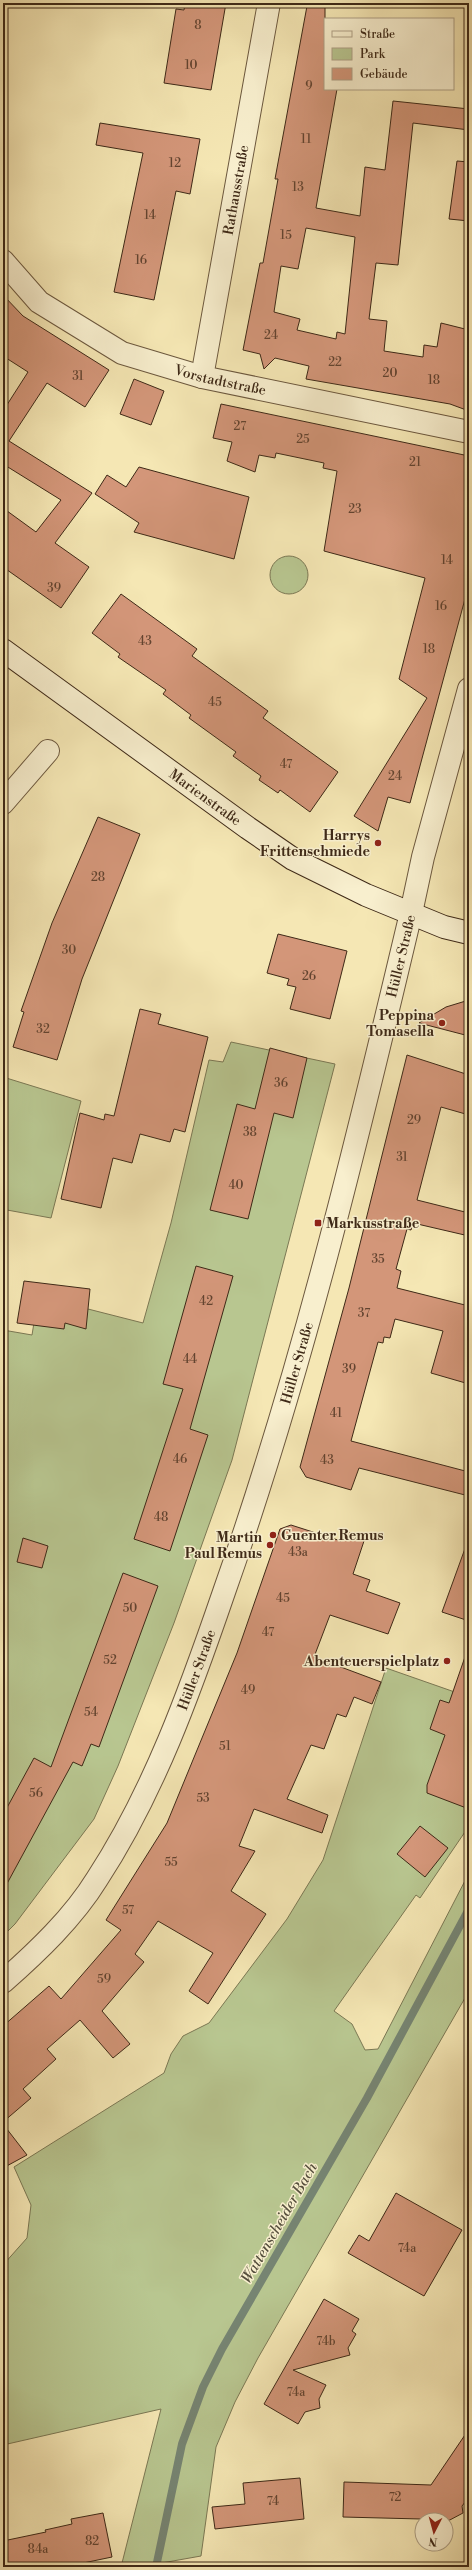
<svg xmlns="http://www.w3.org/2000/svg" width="472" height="2570" font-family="'Libre Bodoni',serif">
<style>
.green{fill:#b8c690;stroke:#7b7854}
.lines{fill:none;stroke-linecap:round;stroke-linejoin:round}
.stream{stroke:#768472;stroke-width:8}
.building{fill:#d39679;stroke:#3e2917;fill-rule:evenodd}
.minor-casing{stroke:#6c583e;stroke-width:24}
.tertiary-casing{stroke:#6c583e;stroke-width:24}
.secondary-casing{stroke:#3e2917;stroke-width:24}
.minor{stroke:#f8efce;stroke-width:22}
.tertiary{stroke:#f8efce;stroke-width:22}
.secondary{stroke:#f8efce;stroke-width:22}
.poi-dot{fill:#8f2418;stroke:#f8efce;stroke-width:1.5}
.labels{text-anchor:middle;stroke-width:3;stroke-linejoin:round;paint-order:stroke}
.number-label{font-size:12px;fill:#634430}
.street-label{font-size:14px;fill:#3e2917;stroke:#f8efce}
.poi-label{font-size:14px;font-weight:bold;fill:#3e2917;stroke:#f8efce;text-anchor:end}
.water-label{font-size:15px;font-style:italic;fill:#564f3d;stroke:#f8efce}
</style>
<rect width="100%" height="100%" fill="#f5e7b4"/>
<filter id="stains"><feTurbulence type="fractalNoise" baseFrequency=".005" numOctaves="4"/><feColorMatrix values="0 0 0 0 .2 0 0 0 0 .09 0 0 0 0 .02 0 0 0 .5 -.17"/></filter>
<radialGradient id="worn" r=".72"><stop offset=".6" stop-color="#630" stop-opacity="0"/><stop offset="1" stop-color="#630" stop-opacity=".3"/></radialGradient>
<g class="green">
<circle cx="289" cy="575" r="19"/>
<polygon points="231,1042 335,1064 232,1460 174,1623 118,1766 94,1819 15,1924 3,1936 3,1330 32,1335 37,1304 88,1309 143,1323 171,1223 209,1060 223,1062"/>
<polygon points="3,1077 81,1101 51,1218 7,1210 3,1234"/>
<polygon points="386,1668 469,1697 469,1826 420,1898 416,1895 334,2011 352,2024 365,2050 378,2049 469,1873 469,1991 258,2358 235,2402 216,2447 201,2556 139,2567 121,2567 161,2409 3,2445 3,2265 27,2238 31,2205 14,2167 164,2073 171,2054 183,2036 209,2023 287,1919 323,1860"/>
</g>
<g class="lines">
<polyline class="stream" points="156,2567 182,2444 203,2387 222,2349 367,2098 469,1909"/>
</g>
<g class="building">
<polygon points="185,3 226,3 211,90 164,83 176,9 184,10"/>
<path d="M 325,3 L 325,89 L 337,89 L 316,208 L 360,216 L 365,167 L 385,170 L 393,101 L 469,109 L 469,130 L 413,123 L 398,265 L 376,263 L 369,319 L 387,321 L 384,351 L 423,357 L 424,345 L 437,347 L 441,323 L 469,330 L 469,411 L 450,404 L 306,379 L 309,366 L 275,358 L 264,369 L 260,354 L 243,350 L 260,263 L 263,263 L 278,179 L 275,179 L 307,6 ZM 306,228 L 355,237 L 345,334 L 337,332 L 336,339 L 297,330 L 300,319 L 274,312 L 281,266 L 298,269 Z"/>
<polygon points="100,123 200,139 190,194 176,191 154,300 114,292 143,153 96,145"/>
<polygon points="457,161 469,162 469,221 449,219"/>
<polygon points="3,295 23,316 109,370 85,407 47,383 9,441 92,493 55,543 89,567 61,608 3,567 3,508 36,532 61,500 3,464 3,411 28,372 3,356"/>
<polygon points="134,379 164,391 151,425 120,414"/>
<polygon points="221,404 469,456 469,584 410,803 388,797 378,831 354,816 427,698 399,679 425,578 324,551 337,471 323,468 324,463 276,453 275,458 259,455 255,472 227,461 232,442 213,438"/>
<polygon points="139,467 249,497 234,559 134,532 139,523 95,494 107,475 126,487"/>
<polygon points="121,594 197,649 192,656 268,711 263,718 338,772 310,812 280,790 278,793 259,780 261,776 233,756 236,752 189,718 191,715 163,694 166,690 118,657 120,654 92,633"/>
<polygon points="98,817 140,834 82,979 57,1060 13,1047 24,1012 21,1011 52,923"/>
<polygon points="278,934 347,951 330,1019 290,1009 296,987 287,985 289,979 267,973"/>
<polygon points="469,1000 469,1036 419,1023 446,1007"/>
<polygon points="140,1009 161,1014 158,1024 208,1037 185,1132 174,1129 170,1142 140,1134 132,1163 113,1158 101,1208 61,1199 80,1113 104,1120 105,1114 114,1116"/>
<polygon points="270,1048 307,1058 293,1118 274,1113 248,1219 210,1210 237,1104 255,1109"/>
<polygon points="407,1055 469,1075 469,1115 441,1107 417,1200 469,1213 469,1236 413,1223 411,1230 407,1229 396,1269 401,1271 397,1288 469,1306 469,1384 431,1373 443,1331 395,1319 390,1338 384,1337 383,1343 378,1342 351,1441 469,1472 469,1496 359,1468 351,1490 306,1477 300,1467 349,1288"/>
<polygon points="196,1266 233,1276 190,1429 208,1435 170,1551 134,1539 183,1389 163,1384"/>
<polygon points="24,1281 90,1289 86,1329 65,1323 64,1329 17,1323"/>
<polygon points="291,1525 341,1541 344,1531 365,1538 353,1574 370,1580 366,1591 400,1603 388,1634 330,1615 314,1657 381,1682 372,1704 354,1697 346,1717 337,1714 324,1749 311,1745 287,1799 328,1815 322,1833 254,1809 239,1846 255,1851 231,1891 266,1914 208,2004 189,1991 213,1953 158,1921 135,1954 144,1962 102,2011 130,2044 113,2058 80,2020 47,2049 56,2059 23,2089 31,2098 3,2122 3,2026 49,1986 61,1999 121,1930 106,1920 167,1823 237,1653 280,1529"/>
<polygon points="23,1538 48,1546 42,1568 17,1562"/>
<polygon points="467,1543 469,1544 469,1621 442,1612"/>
<polygon points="123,1573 158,1586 99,1747 91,1744 82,1766 73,1762 3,1891 3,1815 34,1758 51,1767"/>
<polygon points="466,1654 469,1655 469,1809 427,1793 427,1785 445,1735 430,1729 440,1700 449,1703"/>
<polygon points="420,1826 448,1848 425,1877 397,1854"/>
<polygon points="3,2124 27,2155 3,2168"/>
<polygon points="396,2193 462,2230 424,2296 348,2253 359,2235 369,2241"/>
<polygon points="324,2299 359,2319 352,2331 356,2334 348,2348 350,2355 293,2370 326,2385 319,2399 320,2408 305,2412 298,2424 264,2404"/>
<polygon points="469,2429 469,2497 462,2506 463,2513 446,2522 446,2520 422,2522 421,2519 343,2517 344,2482 431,2485"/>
<polygon points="300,2478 304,2519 215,2529 212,2507 245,2504 243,2483"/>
<polygon points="103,2513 112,2557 64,2567 6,2567 3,2541 46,2532 45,2530 72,2524 71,2519"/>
</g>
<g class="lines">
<g class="minor-casing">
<g id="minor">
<path id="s1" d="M 3,261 L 39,302 L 122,353 L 202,377 L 469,432"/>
<path id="s2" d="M 202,377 L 269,3"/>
<polyline points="3,803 48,751"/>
<polyline points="411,913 423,857 469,689"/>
</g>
</g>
<g class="tertiary-casing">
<g id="tertiary">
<path id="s3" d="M 3,1982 C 37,1952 73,1918 97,1879 C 154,1792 190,1691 224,1592 C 302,1371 357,1141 411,913"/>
</g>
</g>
<g class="secondary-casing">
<g id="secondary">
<path id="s4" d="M 3,650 L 248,828 L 293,859 L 366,895 L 444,927 L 469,933"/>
</g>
</g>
<use href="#minor" class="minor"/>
<use href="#tertiary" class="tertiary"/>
<use href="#secondary" class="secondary"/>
</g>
<g class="poi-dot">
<circle cx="378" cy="843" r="4"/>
<circle cx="442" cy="1023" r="4"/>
<rect x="314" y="1219" width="8" height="8" rx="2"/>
<circle cx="273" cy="1535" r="4"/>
<circle cx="270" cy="1545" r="4"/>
<circle cx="447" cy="1661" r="4"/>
</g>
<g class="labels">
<g class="number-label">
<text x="198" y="29">8</text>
<text x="191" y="69">10</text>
<text x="309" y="90">9</text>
<text x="306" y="143">11</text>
<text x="175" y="167">12</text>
<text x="298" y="191">13</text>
<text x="150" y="219">14</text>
<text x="286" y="239">15</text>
<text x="141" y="264">16</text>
<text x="271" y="339">24</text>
<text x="335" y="366">22</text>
<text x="390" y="377">20</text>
<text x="78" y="380">31</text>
<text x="434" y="384">18</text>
<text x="240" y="430">27</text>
<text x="303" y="443">25</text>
<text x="415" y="466">21</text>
<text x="355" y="513">23</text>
<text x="447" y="564">14</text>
<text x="54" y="592">39</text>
<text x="441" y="610">16</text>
<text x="145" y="645">43</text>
<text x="429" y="653">18</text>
<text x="215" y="706">45</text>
<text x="286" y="768">47</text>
<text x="395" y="780">24</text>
<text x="98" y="881">28</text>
<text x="69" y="954">30</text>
<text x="309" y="980">26</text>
<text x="43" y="1033">32</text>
<text x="281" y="1087">36</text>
<text x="414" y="1124">29</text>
<text x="250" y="1136">38</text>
<text x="402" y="1161">31</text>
<text x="236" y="1189">40</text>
<text x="378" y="1263">35</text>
<text x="206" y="1305">42</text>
<text x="364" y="1317">37</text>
<text x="190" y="1363">44</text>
<text x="349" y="1373">39</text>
<text x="336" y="1417">41</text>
<text x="180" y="1463">46</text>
<text x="327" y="1464">43</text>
<text x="161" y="1521">48</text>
<text x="298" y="1556">43a</text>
<text x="283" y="1602">45</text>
<text x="130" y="1612">50</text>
<text x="268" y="1636">47</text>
<text x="110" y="1664">52</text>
<text x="248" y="1694">49</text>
<text x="91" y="1716">54</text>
<text x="225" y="1750">51</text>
<text x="36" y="1797">56</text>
<text x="203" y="1802">53</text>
<text x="171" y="1866">55</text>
<text x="128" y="1914">57</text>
<text x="104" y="1983">59</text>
<text x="407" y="2252">74a</text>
<text x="326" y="2345">74b</text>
<text x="296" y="2396">74a</text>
<text x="395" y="2501">72</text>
<text x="273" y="2505">74</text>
<text x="92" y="2545">82</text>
<text x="38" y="2553">84a</text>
</g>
<g class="street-label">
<text dy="5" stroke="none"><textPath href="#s2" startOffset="190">Rathausstraße</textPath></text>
<text dy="5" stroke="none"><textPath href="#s1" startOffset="254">Vorstadtstraße</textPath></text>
<text dy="5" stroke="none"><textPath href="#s4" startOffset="250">Marienstraße</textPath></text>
<text dy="5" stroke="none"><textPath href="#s3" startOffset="1115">Hüller Straße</textPath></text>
<text dy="5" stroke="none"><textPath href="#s3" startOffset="695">Hüller Straße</textPath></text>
<text dy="5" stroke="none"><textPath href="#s3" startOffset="372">Hüller Straße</textPath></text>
</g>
<g class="poi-label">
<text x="370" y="840">Harrys<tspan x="370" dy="16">Frittenschmiede</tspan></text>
<text x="434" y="1020">Peppina<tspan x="434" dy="16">Tomasella</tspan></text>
<text x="326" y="1228" text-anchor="start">Markusstraße</text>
<text x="281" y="1540" text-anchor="start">Guenter Remus</text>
<text x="262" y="1542">Martin<tspan x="262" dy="16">Paul Remus</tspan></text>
<text x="439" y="1666">Abenteuerspielplatz</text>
</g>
<g class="water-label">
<text transform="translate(279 2223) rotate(-60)" y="5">Wattenscheider Bach</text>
</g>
</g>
<rect width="472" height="2570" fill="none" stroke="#f5e7b4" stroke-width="16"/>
<rect x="4" y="4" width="464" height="2562" fill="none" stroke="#3e2917" stroke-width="2"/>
<rect x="8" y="8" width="456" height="2554" fill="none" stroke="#3e2917"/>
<rect x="324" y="18" width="130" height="72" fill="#f8efce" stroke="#aea085"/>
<rect x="332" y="31" width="20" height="6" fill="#f8efce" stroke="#aea085"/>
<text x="360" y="38" font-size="12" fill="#3e2917">Straße</text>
<rect x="332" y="48" width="20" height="12" fill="#b8c690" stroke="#aea085"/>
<text x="360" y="58" font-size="12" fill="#3e2917">Park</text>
<rect x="332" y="68" width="20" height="12" fill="#d39679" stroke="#aea085"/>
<text x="360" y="78" font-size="12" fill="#3e2917">Gebäude</text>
<g transform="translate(434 2532) rotate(186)"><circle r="19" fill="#f8efce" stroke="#aea085"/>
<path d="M0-3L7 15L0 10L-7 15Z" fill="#8f2418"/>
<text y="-6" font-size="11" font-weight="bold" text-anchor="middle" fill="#3e2917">N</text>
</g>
<rect width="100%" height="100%" filter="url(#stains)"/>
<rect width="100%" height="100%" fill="url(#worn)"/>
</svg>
